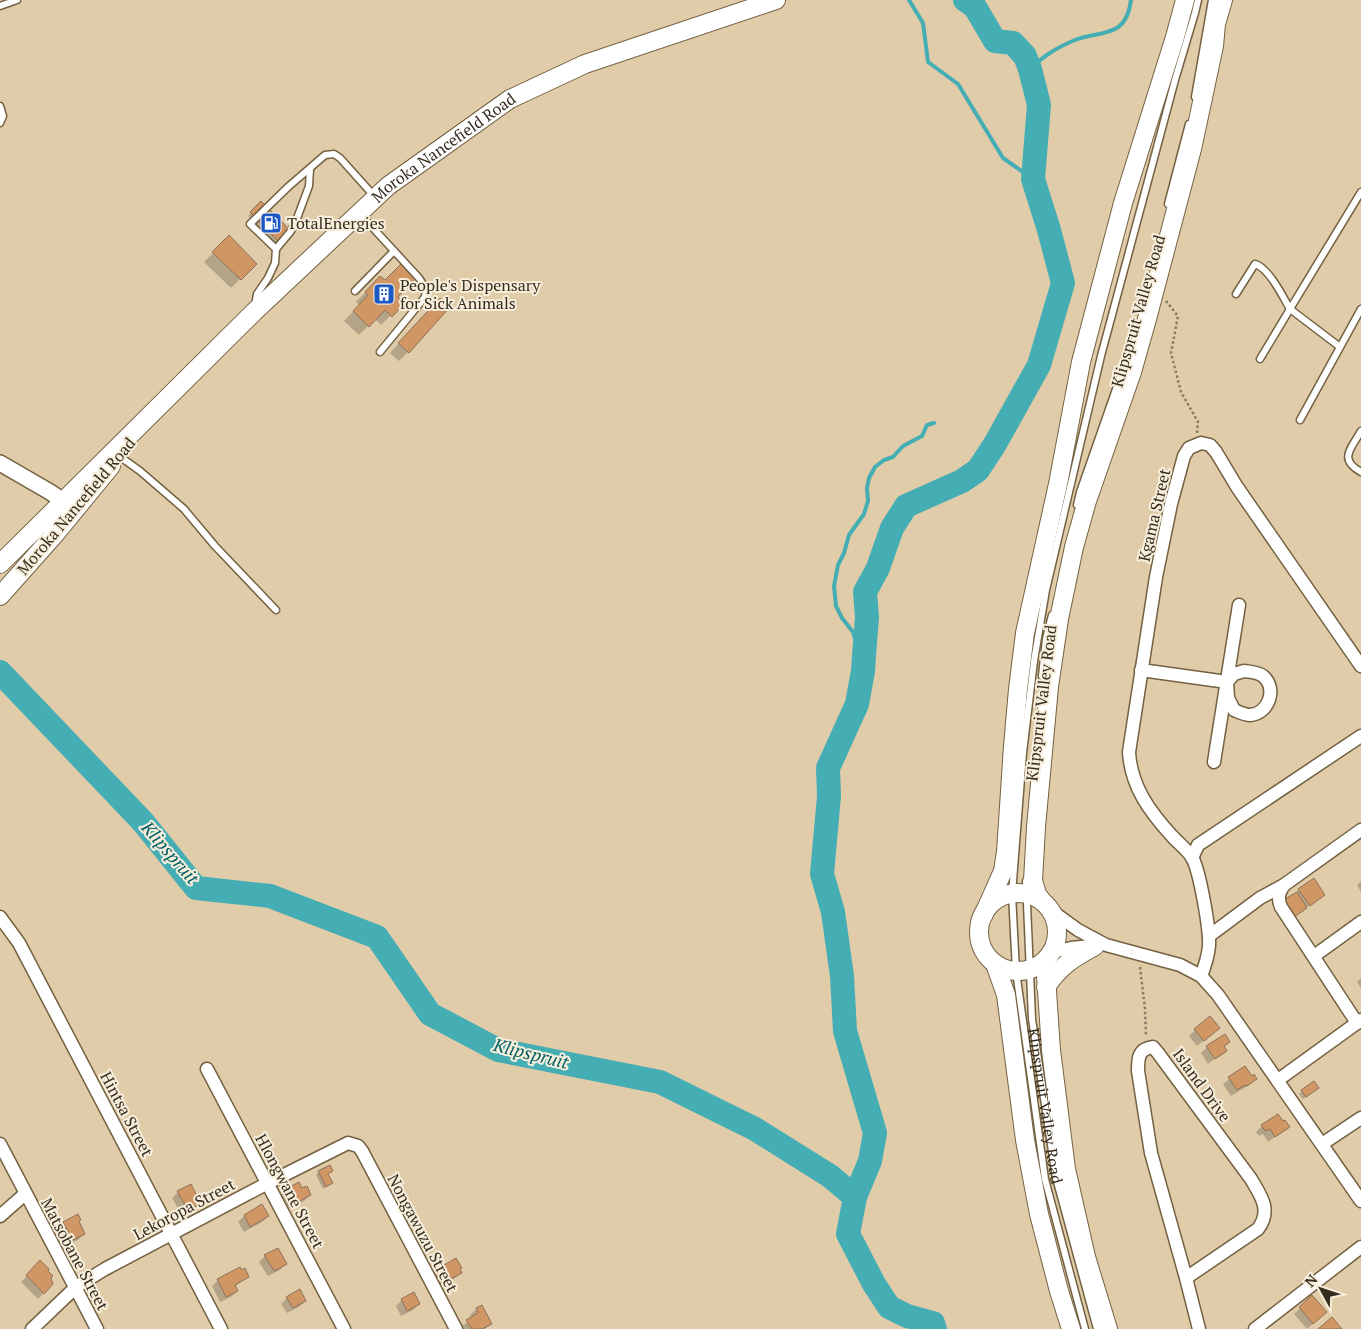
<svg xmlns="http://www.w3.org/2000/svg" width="1361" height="1329" font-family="'PT Serif',serif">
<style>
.shadow{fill:#0003}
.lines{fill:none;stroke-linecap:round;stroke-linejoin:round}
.stream{stroke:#45adb4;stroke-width:4}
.river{stroke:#45adb4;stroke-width:24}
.building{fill:#d09765;stroke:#8e7158}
.service-casing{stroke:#736141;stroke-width:9}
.minor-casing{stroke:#736141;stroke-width:15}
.tertiary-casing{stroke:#736141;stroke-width:18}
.secondary-casing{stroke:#736141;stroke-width:20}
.path{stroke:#897b63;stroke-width:2.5;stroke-dasharray:2.5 2.5;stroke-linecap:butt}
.service{stroke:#fff;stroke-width:6}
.minor{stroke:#fff;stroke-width:12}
.tertiary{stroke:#fff;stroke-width:15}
.secondary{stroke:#fff;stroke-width:18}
.labels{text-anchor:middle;stroke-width:4;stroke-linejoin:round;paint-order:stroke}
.street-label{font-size:16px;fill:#342c1e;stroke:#f8eedc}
.poi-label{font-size:16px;fill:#342c1e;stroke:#f8eedc;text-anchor:start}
.water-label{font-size:18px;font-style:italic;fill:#036065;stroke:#f8eedc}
</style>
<rect width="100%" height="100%" fill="#e0cca9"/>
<g class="shadow">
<polygon points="261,203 288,230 275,243 248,216"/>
<polygon points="229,237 255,264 231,288 204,262"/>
<polygon points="380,277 403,303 381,325 375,319 359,335 344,321 359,305 356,302"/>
<polygon points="430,309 408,352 399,361 390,353"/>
<polygon points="1361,881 1361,892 1357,885"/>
<polygon points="1299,890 1323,895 1287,922 1294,894"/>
<polygon points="1361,978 1361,988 1357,982"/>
<polygon points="1195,1030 1212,1034 1197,1046 1189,1036"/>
<polygon points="1229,1042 1223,1048 1225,1051 1208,1064 1201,1053 1207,1047"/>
<polygon points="1244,1067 1251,1077 1255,1079 1249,1085 1231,1096 1223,1084"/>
<polygon points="1302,1091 1315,1091 1303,1099 1299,1094"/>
<polygon points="1262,1126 1289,1127 1268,1142 1263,1134 1259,1136 1256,1132"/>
<polygon points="319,1172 327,1174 332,1183 323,1189 316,1175"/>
<polygon points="302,1190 310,1195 304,1201 288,1209 279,1197 285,1191"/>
<polygon points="178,1192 203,1201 197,1207 182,1215 172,1198"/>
<polygon points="244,1216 268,1216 262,1222 244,1232 238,1222"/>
<polygon points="78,1222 84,1234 78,1240 66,1245 58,1229 64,1223"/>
<polygon points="265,1256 286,1264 280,1270 268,1276 259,1262"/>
<polygon points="456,1260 460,1273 454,1279 437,1288 428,1278 434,1272"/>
<polygon points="40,1262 52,1284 38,1299 21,1282"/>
<polygon points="248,1277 234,1287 237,1291 231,1297 220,1302 212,1286 218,1280"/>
<polygon points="1312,1297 1319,1318 1307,1329 1294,1314"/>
<polygon points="287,1298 305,1301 299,1307 287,1313 281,1304"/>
<polygon points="402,1300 419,1304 413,1310 401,1316 396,1306"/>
<polygon points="476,1309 490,1324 485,1329 463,1329 461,1327 472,1318 470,1315"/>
</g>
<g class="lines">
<g class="stream">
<polyline points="909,0 923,23 928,62 958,84 1003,158 1033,179"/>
<polyline points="972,4 992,20 1008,42"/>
<path d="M 1030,69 C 1045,55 1056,48 1075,40 C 1102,30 1126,39 1131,0"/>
<polyline points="864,656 857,644 853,632 842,618 836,606 834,586 838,565 844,553 849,535 864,514 868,501 867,488 869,478 875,467 884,460 893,457 903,446 922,436 927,425 934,423"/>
</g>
<g class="river">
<polyline points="0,672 143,822 196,888 270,896 377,937 430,1014 498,1050 660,1082 755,1129 830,1176 855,1197"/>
<polyline points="935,1329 933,1323 907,1316 889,1307 874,1284 848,1234 855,1197 870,1161 875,1133 845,1031 842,976 833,912 822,874 829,796 828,768 857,704 863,671 864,656 867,617 865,592 878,568 892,528 906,506 962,481 978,470 995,444 1039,365 1063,283 1049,230 1033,179 1039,105 1030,69 1025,56 1013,43 995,41 975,7 965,0"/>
</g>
</g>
<g class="building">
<polygon points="261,201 290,230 279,242 250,212"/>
<polygon points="229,235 257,264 241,280 212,252"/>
<polygon points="402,263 417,277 398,297 405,303 392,317 385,310 369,327 353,311 368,295 365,292 380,276 385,280"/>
<polygon points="440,298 450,307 409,353 398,343"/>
<polygon points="1314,878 1325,895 1310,906 1298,889"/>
<polygon points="1297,892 1307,908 1294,917 1283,900"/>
<polygon points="1210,1016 1220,1028 1204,1041 1194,1029"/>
<polygon points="1225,1034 1230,1042 1224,1046 1227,1051 1215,1059 1206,1046"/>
<polygon points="1245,1066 1252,1076 1254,1074 1257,1079 1247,1086 1245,1085 1237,1090 1228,1077"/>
<polygon points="1314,1081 1319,1088 1306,1097 1301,1090"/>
<polygon points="1278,1114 1283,1121 1285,1120 1290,1127 1275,1137 1270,1129 1265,1131 1261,1125"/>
<polygon points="330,1165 333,1171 328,1174 333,1183 326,1187 318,1171"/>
<polygon points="299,1182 302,1188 307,1186 311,1195 294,1204 291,1199 289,1200 284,1190"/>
<polygon points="191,1184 198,1198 202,1196 205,1201 188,1210 177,1191"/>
<polygon points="262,1204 269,1216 250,1227 244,1215"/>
<polygon points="78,1214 81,1220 79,1221 85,1234 73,1240 63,1222"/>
<polygon points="278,1248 287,1264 274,1271 264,1255"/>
<polygon points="456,1258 462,1268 460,1269 462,1273 443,1283 441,1279 438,1280 434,1271"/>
<polygon points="40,1260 49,1269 48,1271 53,1276 51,1278 53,1284 44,1294 26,1275"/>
<polygon points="240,1267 242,1270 245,1268 249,1277 235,1285 238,1291 226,1297 217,1279"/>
<polygon points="300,1289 306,1301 293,1308 286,1297"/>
<polygon points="414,1292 420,1304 407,1311 401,1299"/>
<polygon points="1312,1295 1327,1312 1313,1324 1299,1307"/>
<polygon points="482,1305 492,1324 482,1329 472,1329 466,1320 478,1313 476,1308"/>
<polygon points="1332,1317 1342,1329 1318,1329"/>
</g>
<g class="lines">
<g class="service-casing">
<g id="service">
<polyline points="0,6 17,0"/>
<polyline points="1195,97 1212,0"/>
<polyline points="0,106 3,116 0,123"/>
<polyline points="1168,204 1189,124"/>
<polyline points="361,215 419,278 426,289 425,297 380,352"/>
<polyline points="276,249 250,224 288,187 325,155 334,154 340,158 375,197"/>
<polyline points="355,291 394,251"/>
<path d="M 1236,294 L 1255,264 C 1269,268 1283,297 1290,309 L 1361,192"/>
<polyline points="255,306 257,294 268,278 275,263 276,249 291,231 296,221 309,186 310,169"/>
<polyline points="1260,359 1290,309 1340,347"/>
<polyline points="1300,420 1361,309"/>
<path d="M 1361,431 C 1351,449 1338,459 1361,472"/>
<polyline points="119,456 140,471 184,509 215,546 276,610"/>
<polyline points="1077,505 1080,492 1130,349"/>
<polyline points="1042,676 1046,639 1052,615"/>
<path id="s1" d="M 1026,881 L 1032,1019 L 1056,1178 L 1097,1329"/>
<polyline points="1085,1329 1045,1179 1016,971 1012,894 1023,753 1034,661 1046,590 1101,356 1175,80 1195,13 1198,0"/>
</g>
</g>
<g class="minor-casing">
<g id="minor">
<polyline points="1141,670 1227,682"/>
<path d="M 1244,671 C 1250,672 1258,672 1263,676 C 1278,689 1268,714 1250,715 C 1245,715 1239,712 1234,710 L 1228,698 L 1227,682 L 1234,674 Z"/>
<polyline points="1214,762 1239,605"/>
<polyline points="1192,858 1198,845 1361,736"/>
<polyline points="1049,909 1078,930 1106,945 1180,965 1201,976 1218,995 1361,1201"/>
<polyline points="0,917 19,943 221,1329"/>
<polyline points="1209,936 1260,898 1284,885"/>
<polyline points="1052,952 1071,948 1091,946"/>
<polyline points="1314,956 1361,922"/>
<path d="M 1201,976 C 1205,966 1208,956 1209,946 C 1210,929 1200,874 1193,859 C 1189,851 1178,843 1172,836 C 1149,811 1131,786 1129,752 L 1156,577 L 1171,504 L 1184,456 L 1189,448 L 1201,443 L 1210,445 L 1216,452 L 1237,487 L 1361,666"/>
<path d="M 1357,1023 L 1281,907 C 1277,898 1279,892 1284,885 L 1361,830"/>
<polyline points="207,1069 344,1329"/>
<polyline points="1278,1080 1361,1020"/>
<polyline points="0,1144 97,1329"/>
<polyline points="1322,1144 1361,1118"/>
<polyline points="0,1216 25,1194"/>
<path d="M 1186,1278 L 1258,1229 C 1272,1210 1261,1196 1251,1179 L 1158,1053 L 1153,1047 C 1138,1049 1138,1058 1138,1071 L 1151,1153 L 1186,1278 L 1199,1329"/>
<polyline points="32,1329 76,1287 105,1269 268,1183 348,1143 358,1146 362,1151 456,1329"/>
<polyline points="1255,1329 1361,1247"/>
</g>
</g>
<g class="tertiary-casing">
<polyline id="tertiary" points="0,463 50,492 72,507"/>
</g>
<g class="secondary-casing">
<g id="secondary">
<path id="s2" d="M 0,564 L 254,312 L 388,186 L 510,99 L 585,64 L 776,0"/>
<polyline points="0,596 56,533 111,466"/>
<circle cx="1018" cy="932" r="39"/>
<polyline points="1042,901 1037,894 1033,881 1036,827 1049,687 1059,619 1074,547 1087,501 1132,372 1147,319 1192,149 1214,46 1216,24 1223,0"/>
<polyline points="983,916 1003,871 1006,852 1013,746 1018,689 1025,633 1058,484 1081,362 1123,203 1175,37 1185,0"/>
<polyline points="1045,961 1051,1050 1066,1169 1086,1257 1108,1329"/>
<polyline points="995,964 1006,995 1025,1140 1039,1214 1059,1291 1071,1329"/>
<path d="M 1046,987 C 1060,966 1073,958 1095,946"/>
</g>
</g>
<g class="path">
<polyline points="1166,301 1178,316 1171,353 1181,392 1198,422 1197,433"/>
<polyline points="1140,967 1145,1009 1146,1036"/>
</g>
<use href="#service" class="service"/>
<use href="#minor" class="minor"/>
<use href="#tertiary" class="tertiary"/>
<use href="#secondary" class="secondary"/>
</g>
<defs>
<g id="fuel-square" transform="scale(1.125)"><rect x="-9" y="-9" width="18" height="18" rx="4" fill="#1d59c5" stroke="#f8eedc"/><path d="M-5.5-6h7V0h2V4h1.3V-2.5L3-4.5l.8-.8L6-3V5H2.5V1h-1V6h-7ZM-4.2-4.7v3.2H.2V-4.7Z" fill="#fff"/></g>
<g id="building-square" transform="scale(1.125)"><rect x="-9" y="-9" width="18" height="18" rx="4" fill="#1d59c5" stroke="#f8eedc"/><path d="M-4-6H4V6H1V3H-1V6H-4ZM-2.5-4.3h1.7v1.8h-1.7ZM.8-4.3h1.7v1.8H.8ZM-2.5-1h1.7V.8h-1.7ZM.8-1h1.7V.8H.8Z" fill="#fff"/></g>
</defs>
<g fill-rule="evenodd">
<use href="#fuel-square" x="271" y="223"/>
<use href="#building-square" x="384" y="294"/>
</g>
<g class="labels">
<g class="street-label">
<text dy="6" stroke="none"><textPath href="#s2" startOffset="609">Moroka Nancefield Road</textPath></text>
<text transform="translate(1138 311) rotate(-74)" y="6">Klipspruit Valley Road</text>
<text transform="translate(76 506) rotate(-50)" y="6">Moroka Nancefield Road</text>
<text transform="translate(1154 515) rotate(-77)" y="6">Kgama Street</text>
<text transform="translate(1041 703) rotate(-83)" y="6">Klipspruit Valley Road</text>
<text transform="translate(1202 1085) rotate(54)" y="6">Island Drive</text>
<text dy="6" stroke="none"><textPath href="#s1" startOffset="226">Klipspruit Valley Road</textPath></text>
<text transform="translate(127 1114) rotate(62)" y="6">Hintsa Street</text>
<text transform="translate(290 1191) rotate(62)" y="6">Hlongwane Street</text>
<text transform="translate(184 1209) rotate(-28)" y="6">Lekoropa Street</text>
<text transform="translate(423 1233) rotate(62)" y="6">Nongawuzu Street</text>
<text transform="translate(75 1254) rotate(62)" y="6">Matsobane Street</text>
</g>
<g class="poi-label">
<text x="287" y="229">TotalEnergies</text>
<text x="400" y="291">People's Dispensary<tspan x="400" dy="18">for Sick Animals</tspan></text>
</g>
<g class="water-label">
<text transform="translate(170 853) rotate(49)" y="6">Klipspruit</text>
<text transform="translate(531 1054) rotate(14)" y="6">Klipspruit</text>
</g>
</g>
<g transform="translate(1321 1289) rotate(310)" stroke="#f8eedc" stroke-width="4" paint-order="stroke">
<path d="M0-4L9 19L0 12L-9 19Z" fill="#342c1e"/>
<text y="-8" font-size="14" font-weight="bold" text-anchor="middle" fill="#342c1e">N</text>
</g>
</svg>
